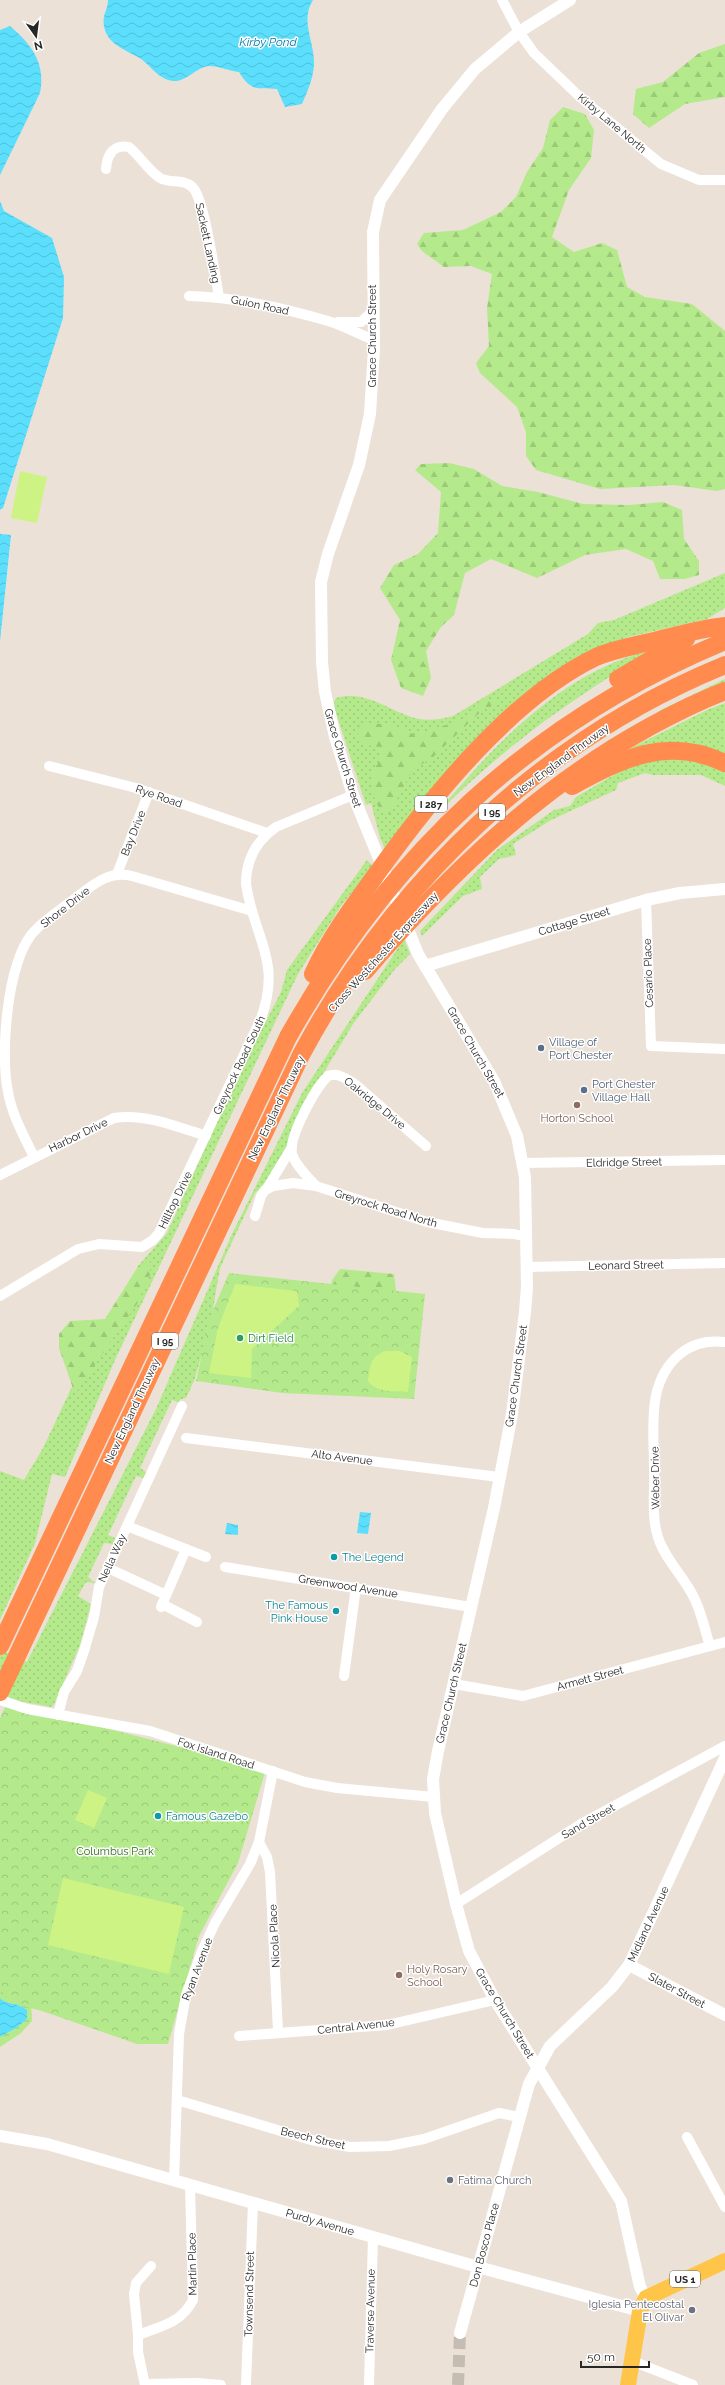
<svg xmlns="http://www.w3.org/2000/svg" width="725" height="2385" font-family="Raleway,sans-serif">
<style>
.grass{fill:url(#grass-dots)}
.forest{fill:url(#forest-firs)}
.wetland{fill:url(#wetland-marsh)}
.park{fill:url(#park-crowns)}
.pitch{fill:#cef385}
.water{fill:url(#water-waves)}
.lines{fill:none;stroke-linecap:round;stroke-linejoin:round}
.tertiary-tunnel{stroke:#c5bcb3;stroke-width:12;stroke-dasharray:12 6;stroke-linecap:butt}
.minor{stroke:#fff;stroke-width:10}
.tertiary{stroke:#fff;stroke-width:12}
.primary{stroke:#ffc548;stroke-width:16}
.motorway{stroke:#ff8c4e;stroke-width:18}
.service-dot{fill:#5c6f8a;stroke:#fff;stroke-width:1.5}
.education-dot{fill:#8d6e63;stroke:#fff;stroke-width:1.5}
.leisure-dot{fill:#2e9e5b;stroke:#fff;stroke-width:1.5}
.culture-dot{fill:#0f9aa8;stroke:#fff;stroke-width:1.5}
.worship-dot{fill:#6b7280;stroke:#fff;stroke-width:1.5}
.labels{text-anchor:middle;stroke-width:3;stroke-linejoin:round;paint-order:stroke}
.shield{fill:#fff;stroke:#686868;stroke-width:1}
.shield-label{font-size:10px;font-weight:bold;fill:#272727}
.street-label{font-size:11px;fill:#272727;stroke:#fff}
.service-label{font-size:11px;fill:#4e5e75;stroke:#fff;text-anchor:start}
.education-label{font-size:11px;fill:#785e54;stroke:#fff}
.leisure-label{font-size:11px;fill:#27864d;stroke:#fff;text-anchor:start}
.culture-label{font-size:11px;fill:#0d838f;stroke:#fff;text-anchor:start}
.park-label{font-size:11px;fill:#2b6a11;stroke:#fff}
.worship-label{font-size:11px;fill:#5b616d;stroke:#fff;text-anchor:start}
.water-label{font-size:12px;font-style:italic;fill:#0078a2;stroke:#fff}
</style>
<defs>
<pattern id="grass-dots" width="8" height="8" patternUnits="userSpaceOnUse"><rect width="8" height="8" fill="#b4ea8b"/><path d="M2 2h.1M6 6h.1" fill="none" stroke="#9bc978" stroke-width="1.8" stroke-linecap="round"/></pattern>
<pattern id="forest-firs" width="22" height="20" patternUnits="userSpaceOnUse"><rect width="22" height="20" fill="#b4ea8b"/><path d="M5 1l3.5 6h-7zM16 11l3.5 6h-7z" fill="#9bc978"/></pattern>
<pattern id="wetland-marsh" width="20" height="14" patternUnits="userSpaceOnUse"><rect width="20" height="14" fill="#b4ea8b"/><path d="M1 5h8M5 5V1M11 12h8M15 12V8" fill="none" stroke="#9bc978"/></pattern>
<pattern id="park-crowns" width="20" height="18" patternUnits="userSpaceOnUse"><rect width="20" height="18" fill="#b4ea8b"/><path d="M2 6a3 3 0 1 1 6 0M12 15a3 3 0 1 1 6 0" fill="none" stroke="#9bc978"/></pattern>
<pattern id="water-waves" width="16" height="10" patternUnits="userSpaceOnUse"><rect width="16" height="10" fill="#5bdffc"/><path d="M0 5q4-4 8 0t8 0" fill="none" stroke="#4fbfd8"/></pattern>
</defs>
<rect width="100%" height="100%" fill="#ece1d6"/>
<g class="grass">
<path d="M 725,573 L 725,608 L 707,619 L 628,637 L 574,660 L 385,849 L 380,838 L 371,803 L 366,805 L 335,710 L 334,703 L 336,698 C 368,689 390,713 419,719 C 430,721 442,719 453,716 L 588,634 L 598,623 L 614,620 Z"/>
<path d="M 656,649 C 579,693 505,746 442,809 L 441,808 C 499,740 566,669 656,649 Z"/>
<polygon points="725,679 725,686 659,714 657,712"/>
<polygon points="725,703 725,758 631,752 629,749 707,710"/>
<polygon points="681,759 709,764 725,772 725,786 701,775 653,775 645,773 618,783 616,790 551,820 513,844 516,855 499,859 480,877 482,889 463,896 422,936 420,931 497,850 554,810 570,806 576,797 629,766 651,760"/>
<polygon points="367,860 373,866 341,906 298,974 115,1360 65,1477 52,1474 35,1543 0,1620 0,1471 24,1480 43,1448 78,1374 139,1265 167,1233 234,1084 281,992 287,970"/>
<polygon points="404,939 410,954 395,969 353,1024 323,1074 278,1166 268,1181 255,1193 220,1268 210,1326 194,1381 186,1398 181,1399 178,1402 172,1400 140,1468 146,1472 144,1478 136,1476 108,1535 115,1538 113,1544 104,1543 88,1577 95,1583 86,1582 78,1596 91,1604 80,1645 54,1704 52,1707 18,1701 0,1693 0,1650 27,1662 156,1409 232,1234 302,1093"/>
</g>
<g class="forest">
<polygon points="725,44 725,97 685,104 649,128 633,114 636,89 663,82 699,53"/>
<polygon points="563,107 585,114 594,130 591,158 569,190 552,237 574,252 602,243 617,250 627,287 645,297 692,304 725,331 725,489 717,491 674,485 600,489 536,470 526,456 526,432 517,407 480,373 476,363 489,346 487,308 492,274 471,266 444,267 422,251 417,244 424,233 463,230 501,212 516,197 527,172 543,148 550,120"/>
<polygon points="449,463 474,469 502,486 538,492 583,504 629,505 663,502 682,510 684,539 699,561 699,575 685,579 660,579 653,561 626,549 585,555 537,578 491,559 465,573 454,615 441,627 426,651 431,678 423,696 401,688 391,660 400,620 380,588 394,565 418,554 438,533 441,492 415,470 421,464"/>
<path d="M 488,699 L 496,699 L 496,702 L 477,715 L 431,759 L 413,769 L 389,814 L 384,815 C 372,800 365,777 380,761 L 381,747 L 365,745 L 358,738 L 357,729 L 361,725 C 385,722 394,724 415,735 L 461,720 Z"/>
<polygon points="150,1261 150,1275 137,1304 75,1394 59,1348 59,1334 70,1321 105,1319 139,1265"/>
<polygon points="340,1269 394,1274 396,1291 389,1298 330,1292 332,1280"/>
</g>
<path class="wetland" d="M 0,1985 L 31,2003 L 32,2021 L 21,2033 L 0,2047 L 0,2037 L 16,2028 L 27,2019 L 27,2010 C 16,2001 8,2006 0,1998 Z"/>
<g class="park">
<polygon points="229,1273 425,1294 414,1399 282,1393 196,1381 210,1317"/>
<polygon points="7,1703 266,1769 238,1863 199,1936 168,2044 137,2044 42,2011 8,2002 0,1988 0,1718"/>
</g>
<g class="pitch">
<polygon points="20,471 47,477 37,523 11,518"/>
<polygon points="235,1284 297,1291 299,1306 252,1349 251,1378 209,1373 218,1328"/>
<path d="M 385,1351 L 400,1351 L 412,1357 L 408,1392 C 394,1391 377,1393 368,1381 C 370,1366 370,1357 385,1351 Z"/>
<polygon points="88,1790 107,1798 94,1828 75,1820"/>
<polygon points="63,1878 184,1907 169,1974 48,1945"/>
</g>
<g class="water">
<path d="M 108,0 L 313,0 C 300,20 314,41 314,62 C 314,77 308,90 302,104 L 285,107 L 277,89 C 257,87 252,93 239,72 C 230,71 219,66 209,66 C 196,67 187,82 173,81 C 158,79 152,67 141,59 C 127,50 107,45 104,26 C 102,14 108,10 108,0 Z"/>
<path d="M 10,26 C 31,44 46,63 40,93 L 0,175 L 0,30 Z"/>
<polygon points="0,201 4,211 52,238 64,277 63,318 3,508 0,510"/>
<polygon points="0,534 11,535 0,641"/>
<polygon points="360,1512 371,1513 368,1534 357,1533"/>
<polygon points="227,1523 238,1525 238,1535 225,1534"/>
<path d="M 0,1998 C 8,2006 16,2001 27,2010 L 27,2019 L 16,2028 L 0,2037 Z"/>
</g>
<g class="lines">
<polyline class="tertiary-tunnel" points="458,2385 460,2333"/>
<g class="minor">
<polyline points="502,0 519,32 534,53 581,98 661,164 699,180 725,180"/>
<path d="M 106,169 C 107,155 113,144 129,147 C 140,156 148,170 160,178 C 170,184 186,178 194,189 C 205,204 215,275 219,297"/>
<path d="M 189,296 C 235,297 284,308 328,321 C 344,326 359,334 374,340"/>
<polyline points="338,322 361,322 373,311"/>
<polyline points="49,766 136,788 267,833"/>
<polyline points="117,874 149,792"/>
<polyline points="646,900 651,1046 725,1049"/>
<path d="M 34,1157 C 24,1136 12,1115 8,1092 C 0,1053 7,967 31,935 C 42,921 59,911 73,900 C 92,886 107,870 132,876 L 252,911"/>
<polyline points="523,1163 725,1160"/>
<path d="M 0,1175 L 114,1118 C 144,1113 178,1127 206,1136"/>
<path d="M 316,1186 C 308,1177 296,1166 292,1154 C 288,1137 316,1087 328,1076 C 338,1072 346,1079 355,1084 L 426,1146"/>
<polyline points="266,1190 292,1147"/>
<polyline points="255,1216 261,1196 265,1190 273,1186 293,1183 316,1186 427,1222 483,1233 514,1234 527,1237"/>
<polyline points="527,1267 725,1263"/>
<path d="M 0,1296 L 78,1249 L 99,1244 L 142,1247 L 153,1240 L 159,1233 L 260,1021 C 283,961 254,939 246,884 C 246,860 256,841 276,827 L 353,795"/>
<polyline points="186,1438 499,1477"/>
<polyline points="127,1526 206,1557"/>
<polyline points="225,1567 471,1607"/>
<polyline points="108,1568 166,1595"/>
<polyline points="162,1604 197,1622"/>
<polyline points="161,1607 186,1549"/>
<path d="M 710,1646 C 704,1628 701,1608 691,1592 C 681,1574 664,1557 658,1537 C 651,1516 655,1490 654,1468 C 654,1428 646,1382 680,1354 C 693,1343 708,1340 725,1342"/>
<polyline points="344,1676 356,1587"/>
<polyline points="454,1684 523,1696 725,1642"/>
<polyline points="0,1700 27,1709 150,1731 305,1782 337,1788 434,1797"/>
<polyline points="58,1715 64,1692 77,1671 84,1651 94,1617 99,1587 182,1406"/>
<polyline points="259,1842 267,1857 270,1872 278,2031"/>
<polyline points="456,1904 581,1824 725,1746"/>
<polyline points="239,2036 387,2025 495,2000"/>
<polyline points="177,2100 311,2140 350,2147 389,2146 424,2139 499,2113 519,2117"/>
<polyline points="687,2137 725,2207"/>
<polyline points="174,2181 179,2034 186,1995 202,1951 215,1923 250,1864 259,1842 273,1771"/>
<polyline points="138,2335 134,2294 136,2283 151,2266"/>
<polyline points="632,2361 693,2385"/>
<polyline points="145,2384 197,2383 221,2385"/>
<path d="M 145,2385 L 138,2352 L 138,2335 C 162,2326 181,2323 193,2300 L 190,2185"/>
<polyline points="246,2385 253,2203"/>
<polyline points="369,2385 373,2237"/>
</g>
<g class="tertiary">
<polyline points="570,0 519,32 475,69 442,109 380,200 373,232 374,349 370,414 359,465 328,554 321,582 322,662 325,692 335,737 353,795 418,954 494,1081 517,1136 525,1177 527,1287 525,1312 512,1414 494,1508 438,1751 433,1779 435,1813 456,1904 469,1951 495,2000 621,2201 640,2287 646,2298"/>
<polyline points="425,966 646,900 680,893 725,889"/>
<polyline points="629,1965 725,2015"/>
<polyline points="0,2136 47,2144 478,2267 640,2311"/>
<polyline points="460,2333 529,2084 550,2046 612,1987 629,1965 725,1758"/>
</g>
<polyline class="primary" points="628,2385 640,2311 646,2298 725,2261"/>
<g class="motorway">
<polyline points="618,679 686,639"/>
<path d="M 572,786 C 623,758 667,736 725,763"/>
<path d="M 365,971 C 448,875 539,787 651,726 C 675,713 699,701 725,691"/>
<path d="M 313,974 C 330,937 354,905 378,872 C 432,797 511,698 596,657 C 612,650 629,647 645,643 C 672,637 697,629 725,626"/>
<path d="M 0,1646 L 288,1037 C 391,854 530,722 725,641"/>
<path d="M 0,1692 L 301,1055 C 393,883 543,739 725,665"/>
</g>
</g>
<g class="service-dot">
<circle cx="541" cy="1048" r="4"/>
<circle cx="584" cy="1090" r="4"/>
</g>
<g class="education-dot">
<circle cx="577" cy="1105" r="4"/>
<circle cx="399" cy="1975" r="4"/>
</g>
<circle class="leisure-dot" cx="240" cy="1338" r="4"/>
<g class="culture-dot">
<circle cx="334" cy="1557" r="4"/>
<circle cx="336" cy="1611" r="4"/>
<circle cx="158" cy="1816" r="4"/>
</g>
<g class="worship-dot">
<circle cx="450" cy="2180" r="4"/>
<circle cx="692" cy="2310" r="4"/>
</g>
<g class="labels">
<g class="shield">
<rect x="415" y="796" width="32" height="16" rx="3"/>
<rect x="479" y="804" width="26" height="16" rx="3"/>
<rect x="152" y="1333" width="26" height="16" rx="3"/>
<rect x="670" y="2271" width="30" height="16" rx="3"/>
</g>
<g class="shield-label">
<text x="431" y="808">I 287</text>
<text x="492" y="816">I 95</text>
<text x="165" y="1345">I 95</text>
<text x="685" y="2283">US 1</text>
</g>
<g class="street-label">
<text transform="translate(612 123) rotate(40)" y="4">Kirby Lane North</text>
<text transform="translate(208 243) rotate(78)" y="4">Sackett Landing</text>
<text transform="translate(260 305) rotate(12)" y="4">Guion Road</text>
<text transform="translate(372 336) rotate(-90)" y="4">Grace Church Street</text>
<text transform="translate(343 758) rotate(73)" y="4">Grace Church Street</text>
<text transform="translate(561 760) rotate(-36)" y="4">New England Thruway</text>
<text transform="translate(159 796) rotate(19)" y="4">Rye Road</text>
<text transform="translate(133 833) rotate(-68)" y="4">Bay Drive</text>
<text transform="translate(65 907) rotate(-38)" y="4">Shore Drive</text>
<text transform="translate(574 921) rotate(-17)" y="4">Cottage Street</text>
<text transform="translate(383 952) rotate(-48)" y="4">Cross Westchester Expressway</text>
<text transform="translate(648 973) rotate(-92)" y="4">Cesario Place</text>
<text transform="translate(476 1052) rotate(60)" y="4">Grace Church Street</text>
<text transform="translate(239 1065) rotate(-65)" y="4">Greyrock Road South</text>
<text transform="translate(375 1103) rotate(39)" y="4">Oakridge Drive</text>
<text transform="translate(276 1108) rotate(-64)" y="4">New England Thruway</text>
<text transform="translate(78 1135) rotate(-26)" y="4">Harbor Drive</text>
<text transform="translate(624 1162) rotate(-1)" y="4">Eldridge Street</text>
<text transform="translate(175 1200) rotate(-64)" y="4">Hilltop Drive</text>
<text transform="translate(386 1208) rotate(17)" y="4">Greyrock Road North</text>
<text transform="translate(626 1265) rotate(-1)" y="4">Leonard Street</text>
<text transform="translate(516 1376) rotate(-82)" y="4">Grace Church Street</text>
<text transform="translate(132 1411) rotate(-65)" y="4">New England Thruway</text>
<text transform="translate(342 1457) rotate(7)" y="4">Alto Avenue</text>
<text transform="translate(655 1478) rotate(-91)" y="4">Weber Drive</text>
<text transform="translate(112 1558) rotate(-65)" y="4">Nella Way</text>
<text transform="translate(348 1586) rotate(9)" y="4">Greenwood Avenue</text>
<text transform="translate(590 1678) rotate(-15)" y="4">Armett Street</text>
<text transform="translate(451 1693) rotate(-77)" y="4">Grace Church Street</text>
<text transform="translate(216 1753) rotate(18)" y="4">Fox Island Road</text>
<text transform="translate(588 1821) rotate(-30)" y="4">Sand Street</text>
<text transform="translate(648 1924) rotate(-65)" y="4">Midland Avenue</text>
<text transform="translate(274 1936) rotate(-93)" y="4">Nicola Place</text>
<text transform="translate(197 1969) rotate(-69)" y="4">Ryan Avenue</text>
<text transform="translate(677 1990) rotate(28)" y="4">Slater Street</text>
<text transform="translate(505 2013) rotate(59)" y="4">Grace Church Street</text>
<text transform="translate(356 2026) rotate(-6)" y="4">Central Avenue</text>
<text transform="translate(313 2138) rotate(13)" y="4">Beech Street</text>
<text transform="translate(320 2222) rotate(16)" y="4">Purdy Avenue</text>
<text transform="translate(484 2245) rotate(-75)" y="4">Don Bosco Place</text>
<text transform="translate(192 2264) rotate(-91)" y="4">Martin Place</text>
<text transform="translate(249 2294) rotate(-89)" y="4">Townsend Street</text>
<text transform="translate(370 2311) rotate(-89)" y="4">Traverse Avenue</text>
</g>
<g class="service-label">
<text x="549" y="1046">Village of<tspan x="549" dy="13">Port Chester</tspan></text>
<text x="592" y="1088">Port Chester<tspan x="592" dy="13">Village Hall</tspan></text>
</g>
<g class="education-label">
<text x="577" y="1122">Horton School</text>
<text x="407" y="1973" text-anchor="start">Holy Rosary<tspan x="407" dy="13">School</tspan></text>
</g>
<g class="leisure-label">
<text x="248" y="1342">Dirt Field</text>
</g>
<g class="culture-label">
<text x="342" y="1561">The Legend</text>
<text x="328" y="1609" text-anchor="end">The Famous<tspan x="328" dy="13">Pink House</tspan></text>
<text x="166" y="1820">Famous Gazebo</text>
</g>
<g class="park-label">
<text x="115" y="1855">Columbus Park</text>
</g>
<g class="worship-label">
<text x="458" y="2184">Fatima Church</text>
<text x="684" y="2308" text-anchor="end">Iglesia Pentecostal<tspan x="684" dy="13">El Olivar</tspan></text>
</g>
<g class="water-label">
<text x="268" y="46">Kirby Pond</text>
</g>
</g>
<g transform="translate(36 36) rotate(166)" stroke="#ffffff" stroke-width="3" paint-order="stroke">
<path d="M0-3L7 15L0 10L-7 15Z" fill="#272727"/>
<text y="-6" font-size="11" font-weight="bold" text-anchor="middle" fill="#272727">N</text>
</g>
<path d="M581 2361v6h68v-6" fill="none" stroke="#272727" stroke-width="2"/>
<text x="587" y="2361" font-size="12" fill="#272727" stroke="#ffffff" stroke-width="3" paint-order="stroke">50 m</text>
</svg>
